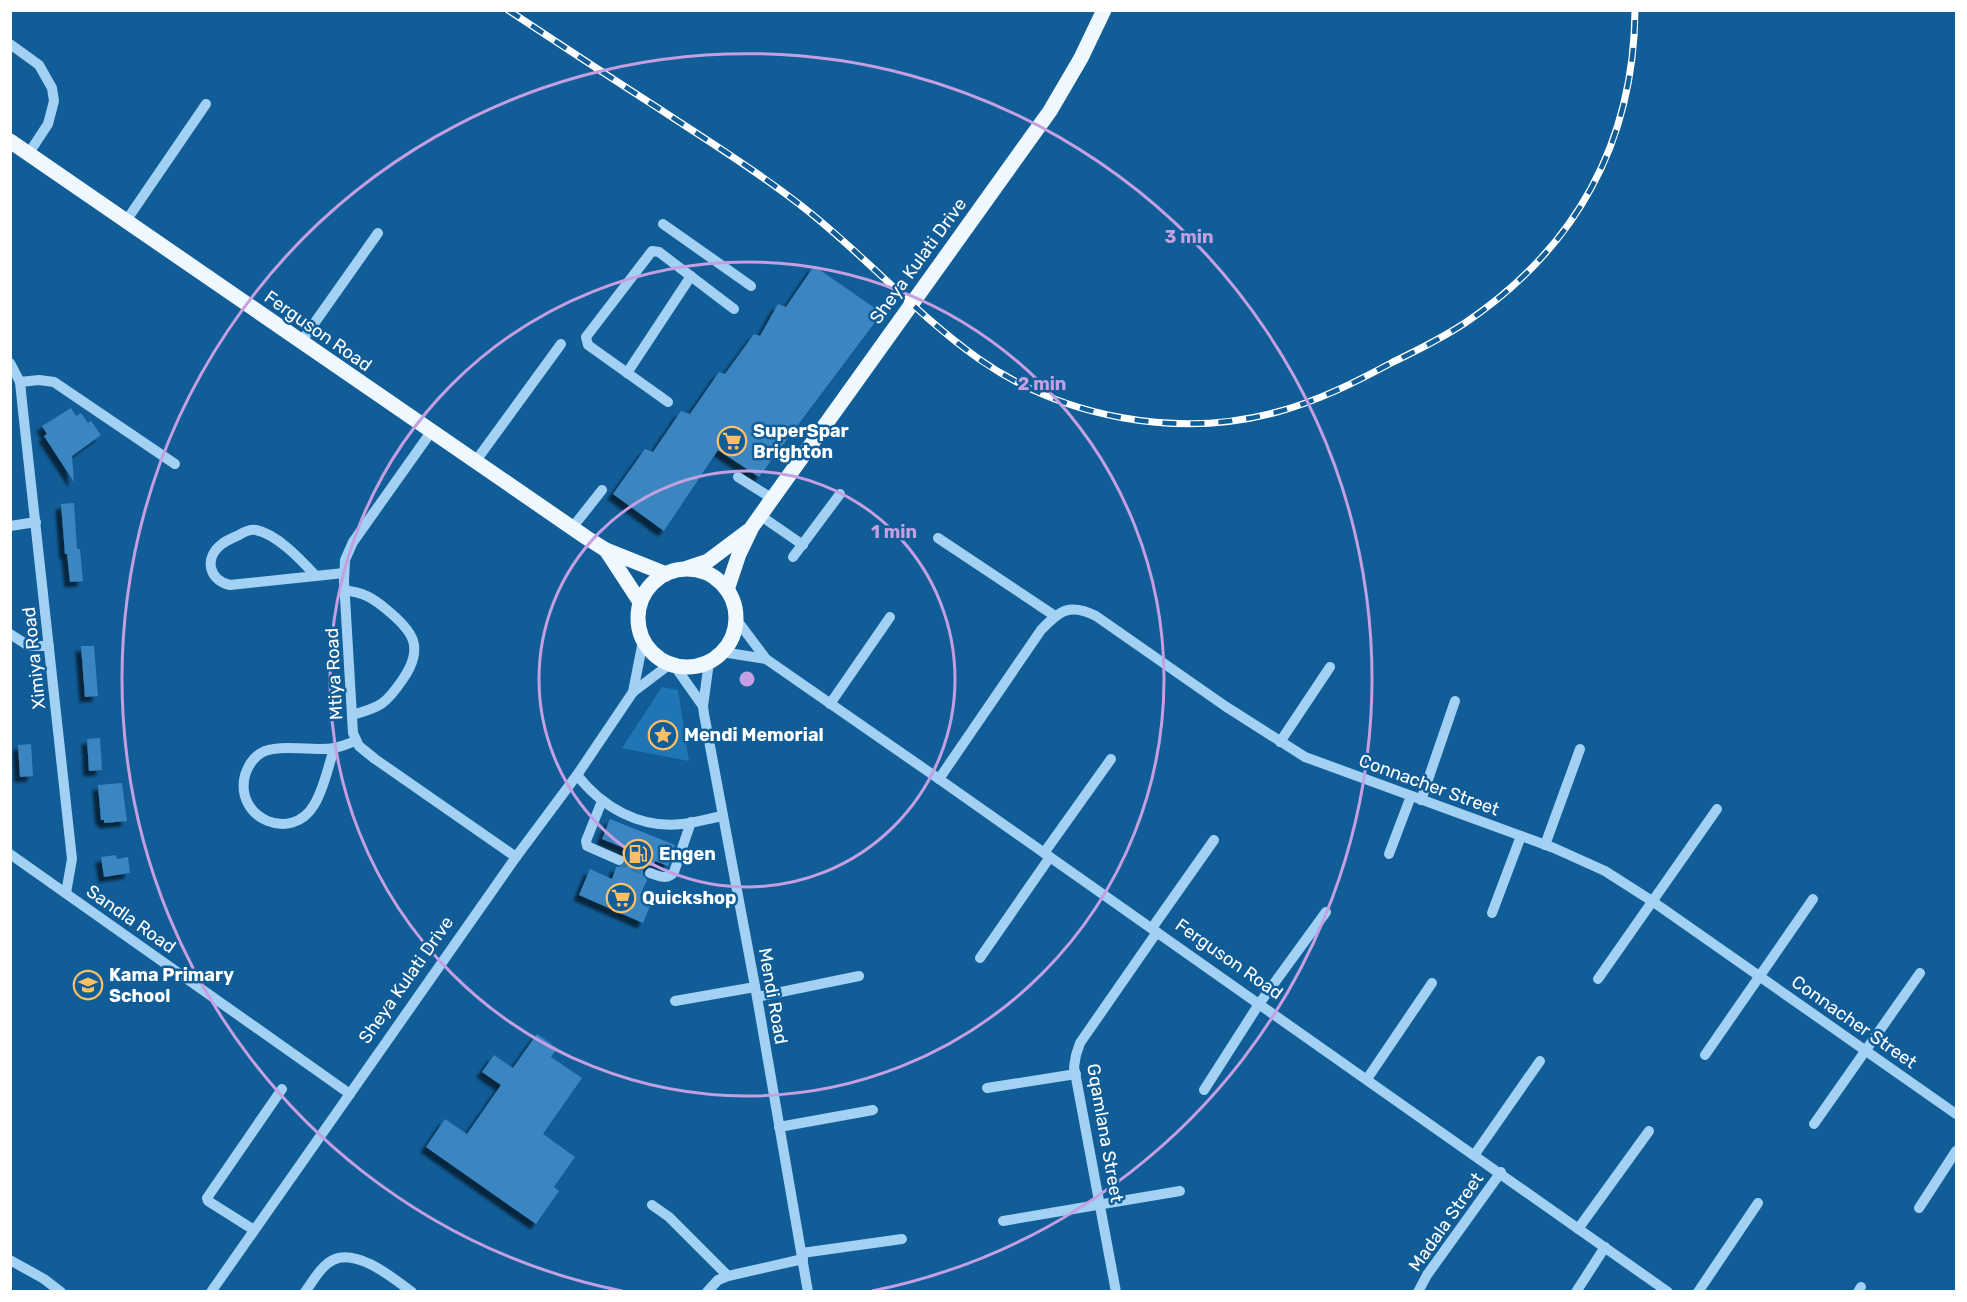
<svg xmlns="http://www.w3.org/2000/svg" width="1967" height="1302" font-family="Rubik,sans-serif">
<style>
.green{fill:#2076b5}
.building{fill:#3a86c0;filter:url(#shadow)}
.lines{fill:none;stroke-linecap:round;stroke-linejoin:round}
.minor-tunnel{stroke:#3575a7;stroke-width:10;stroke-dasharray:10 5;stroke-linecap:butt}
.minor{stroke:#a2d1f4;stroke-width:10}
.major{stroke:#eff7ff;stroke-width:15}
.rail-casing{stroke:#fff;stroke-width:7}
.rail{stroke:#115d98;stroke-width:4.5;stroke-dasharray:14;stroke-linecap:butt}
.ring{fill:none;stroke:#c4a0e2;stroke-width:3}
.labels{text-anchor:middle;stroke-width:5;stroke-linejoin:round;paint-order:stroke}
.street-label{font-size:18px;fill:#fff;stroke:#115d98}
.poi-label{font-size:18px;font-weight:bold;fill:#fff;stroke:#115d98;text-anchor:start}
.centre{fill:#c4a0e2;stroke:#115d98;stroke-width:3}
.ring-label{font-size:18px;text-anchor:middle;font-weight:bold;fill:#c4a0e2;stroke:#115d98;stroke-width:5;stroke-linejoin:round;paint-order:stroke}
</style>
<defs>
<filter id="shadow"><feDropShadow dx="-5.5" dy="5.5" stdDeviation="1.5" flood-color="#0009"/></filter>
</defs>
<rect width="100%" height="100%" fill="#115d98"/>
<polygon class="green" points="662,687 678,690 689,761 622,748"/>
<g class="building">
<polygon points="814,266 882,313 759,477 718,450 664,531 613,494 645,449 653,452 681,411 690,414 719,372 725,374 754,334 760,336 778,304 786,307"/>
<polygon points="71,408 76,416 81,413 88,423 91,421 101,435 72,456 74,482 44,436 47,434 42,426"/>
<polygon points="74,503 77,549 80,549 83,581 70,582 67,554 65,554 61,504"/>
<polygon points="81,646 94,646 98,696 85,697"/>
<polygon points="100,738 102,770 89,771 87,739"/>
<polygon points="31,744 33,776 20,777 18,745"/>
<polygon points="122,783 127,821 104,823 104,820 101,820 98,785"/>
<polygon points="610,819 675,845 668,866 655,861 653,866 648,866 643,870 643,875 647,880 642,891 654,896 643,923 579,895 590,869 612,879 616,867 623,866 626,862 625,856 622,853 624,848 602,839"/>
<polygon points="116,855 117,859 128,857 130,873 104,877 101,857"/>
<polygon points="537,1034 557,1048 551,1057 582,1078 543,1134 575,1157 554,1187 559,1191 536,1224 426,1147 445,1119 467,1134 501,1085 482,1072 494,1055 513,1068"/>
</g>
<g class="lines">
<polyline class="minor-tunnel" points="619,860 650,873"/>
<g class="minor">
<polyline points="10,44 39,65 52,88 54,101 48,124 29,153"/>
<polyline points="126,221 206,104"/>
<polyline points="663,224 751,286"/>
<polyline points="301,342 378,233"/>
<polyline points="10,363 20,382 23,411 72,859 66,893"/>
<polyline points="627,373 691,276"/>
<polyline points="20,382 39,380 54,382 175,464"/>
<polyline points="668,402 588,345 586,337 652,251 659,252 734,309"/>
<polyline points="431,432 353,542 345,560 344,581 353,733 359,746 375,759 516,857"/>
<polyline points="475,462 561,344"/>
<polyline points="738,477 773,499"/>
<polyline points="761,516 803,545"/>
<polyline points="10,526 36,522"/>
<polyline points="572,528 602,490"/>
<polyline points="938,538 1055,616"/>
<polyline points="793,557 840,494"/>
<path d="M 315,575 C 301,560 277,534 256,530 C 250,529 244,532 239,535 C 233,538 227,540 222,544 C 204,557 208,580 230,585 L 344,573"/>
<path d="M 345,591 C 362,591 374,599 386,609 C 413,631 425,647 403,679 C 386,704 381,707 352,715"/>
<polyline points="736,619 766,659 939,779 1668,1292"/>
<polyline points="10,634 29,646 49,646"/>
<polyline points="722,652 766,659"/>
<polyline points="709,662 703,706 704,714 757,997 808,1292"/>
<polyline points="674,665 703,706"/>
<polyline points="633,692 643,641"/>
<polyline points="830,704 890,617"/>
<polyline points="1280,742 1330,667"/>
<path d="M 334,749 C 328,767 324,789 314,805 C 292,843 234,819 245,775 C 248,766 253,758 261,753 C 278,743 315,752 334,748 C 341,747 349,743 356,741"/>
<path d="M 577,775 C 602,807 640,829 682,824 C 696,823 710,818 723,816"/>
<path d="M 939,779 L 1041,630 C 1060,610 1070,603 1096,616 L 1225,706 L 1305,757 L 1554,848 L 1605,871 L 1652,901 L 1956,1114"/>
<polyline points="1421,800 1455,701"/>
<polyline points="602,801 586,841 587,846 619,860"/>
<polyline points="1545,845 1580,749"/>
<polyline points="1044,853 1111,759"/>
<polyline points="10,854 350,1094"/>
<polyline points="1389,854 1411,796"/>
<path d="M 650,873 C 659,876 667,881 674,872 L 691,822"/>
<polyline points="1492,913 1521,836"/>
<polyline points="1152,928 1214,840"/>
<polyline points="980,958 1050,857"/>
<polyline points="1598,979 1717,809"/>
<polyline points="757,997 859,976"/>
<polyline points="675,1001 755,987"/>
<polyline points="1705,1055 1813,899"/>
<polyline points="1367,1079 1432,983"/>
<polyline points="987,1088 1076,1074"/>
<polyline points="1204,1090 1259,1004 1326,912"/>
<polyline points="1814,1124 1920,973"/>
<polyline points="779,1127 873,1110"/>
<polyline points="1475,1154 1540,1061"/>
<polyline points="652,1205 669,1217 728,1276"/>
<polyline points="1919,1208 1956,1151"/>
<polyline points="1003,1221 1180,1191"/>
<polyline points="1578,1229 1649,1131"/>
<polyline points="254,1230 208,1201 207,1198 282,1089"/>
<polyline points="802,1253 902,1239"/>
<polyline points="10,1260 44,1279 61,1292"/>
<polyline points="211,1292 516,857 577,775 633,692 670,664"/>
<path d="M 305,1292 C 313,1281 321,1266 333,1260 C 357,1248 393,1278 412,1292"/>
<polyline points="707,1292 718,1280 728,1276 803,1259"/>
<polyline points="1116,1292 1074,1067 1076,1055 1080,1043 1157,932"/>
<polyline points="1418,1292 1427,1275 1501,1172"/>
<polyline points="1576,1292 1605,1247"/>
<polyline points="1698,1292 1758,1203"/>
<polyline points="1858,1292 1861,1287"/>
</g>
<g class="major">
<polyline points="10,141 587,538 606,550 666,574"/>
<polyline points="606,550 640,602"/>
<polyline points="687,568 708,561 748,531"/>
<circle cx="687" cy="618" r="49"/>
<polyline points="727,590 739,554 752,527 1050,111 1081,58 1104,10"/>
</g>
<g class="rail-casing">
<path id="rail" d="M 508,10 C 558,43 608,76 658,108 C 705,139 754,169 799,204 C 862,252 914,313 979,359 C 1063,418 1178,439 1277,412 C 1318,401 1356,382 1393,362 C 1418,350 1442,338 1465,323 C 1575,249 1634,143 1635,10"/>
</g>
<use href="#rail" class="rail"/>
</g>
<g class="ring">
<circle cx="747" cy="679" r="208"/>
<circle cx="747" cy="679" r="417"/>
<path d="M622 1291A625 625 0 1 1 872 1291"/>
</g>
<defs>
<g id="supermarket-ring" transform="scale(1.5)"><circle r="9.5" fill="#115d98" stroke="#ffbf65" stroke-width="1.5"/><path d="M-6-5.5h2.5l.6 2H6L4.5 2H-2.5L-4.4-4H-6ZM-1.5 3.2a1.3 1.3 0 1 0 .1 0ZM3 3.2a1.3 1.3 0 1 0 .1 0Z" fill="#ffbf65"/></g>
<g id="sight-ring" transform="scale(1.5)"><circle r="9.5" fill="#115d98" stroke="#ffbf65" stroke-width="1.5"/><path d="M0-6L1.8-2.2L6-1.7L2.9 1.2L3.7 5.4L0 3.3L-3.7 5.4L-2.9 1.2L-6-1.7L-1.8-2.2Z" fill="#ffbf65"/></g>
<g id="fuel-ring" transform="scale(1.5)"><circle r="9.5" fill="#115d98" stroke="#ffbf65" stroke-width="1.5"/><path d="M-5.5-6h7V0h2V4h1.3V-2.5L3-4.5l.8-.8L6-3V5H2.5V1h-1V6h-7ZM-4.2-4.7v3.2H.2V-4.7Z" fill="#ffbf65"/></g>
<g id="school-ring" transform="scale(1.5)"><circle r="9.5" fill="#115d98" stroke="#ffbf65" stroke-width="1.5"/><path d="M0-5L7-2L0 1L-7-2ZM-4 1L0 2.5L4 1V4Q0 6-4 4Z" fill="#ffbf65"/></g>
</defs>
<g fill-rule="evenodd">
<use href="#supermarket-ring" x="732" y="441"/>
<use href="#sight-ring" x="663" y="735"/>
<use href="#fuel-ring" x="638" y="854"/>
<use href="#supermarket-ring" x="621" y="898"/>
<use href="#school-ring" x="88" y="985"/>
</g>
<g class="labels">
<g class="street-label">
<text transform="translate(918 261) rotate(-54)" y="6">Sheya Kulati Drive</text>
<text transform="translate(318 331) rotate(35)" y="6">Ferguson Road</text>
<text transform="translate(34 658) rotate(-96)" y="6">Ximiya Road</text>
<text transform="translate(334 674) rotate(-93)" y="6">Mtiya Road</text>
<text transform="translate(1429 785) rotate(20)" y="6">Connacher Street</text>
<text transform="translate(131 919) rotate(35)" y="6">Sandla Road</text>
<text transform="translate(1229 959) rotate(35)" y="6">Ferguson Road</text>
<text transform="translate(406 980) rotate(-55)" y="6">Sheya Kulati Drive</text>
<text transform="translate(773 996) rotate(80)" y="6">Mendi Road</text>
<text transform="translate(1854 1022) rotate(35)" y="6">Connacher Street</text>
<text transform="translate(1105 1133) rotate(80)" y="6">Gqamlana Street</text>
<text transform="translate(1446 1222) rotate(-55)" y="6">Madala Street</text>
</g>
<g class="poi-label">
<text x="753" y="437">SuperSpar<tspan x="753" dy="21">Brighton</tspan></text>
<text x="684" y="741">Mendi Memorial</text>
<text x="659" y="860">Engen</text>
<text x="642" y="904">Quickshop</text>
<text x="109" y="981">Kama Primary<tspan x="109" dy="21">School</tspan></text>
</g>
</g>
<circle cx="747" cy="679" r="9" class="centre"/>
<g class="ring-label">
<text x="1189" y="243">3 min</text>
<text x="1042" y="390">2 min</text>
<text x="894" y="538">1 min</text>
</g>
<rect width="1967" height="1302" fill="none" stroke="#ffffff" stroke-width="24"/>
</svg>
